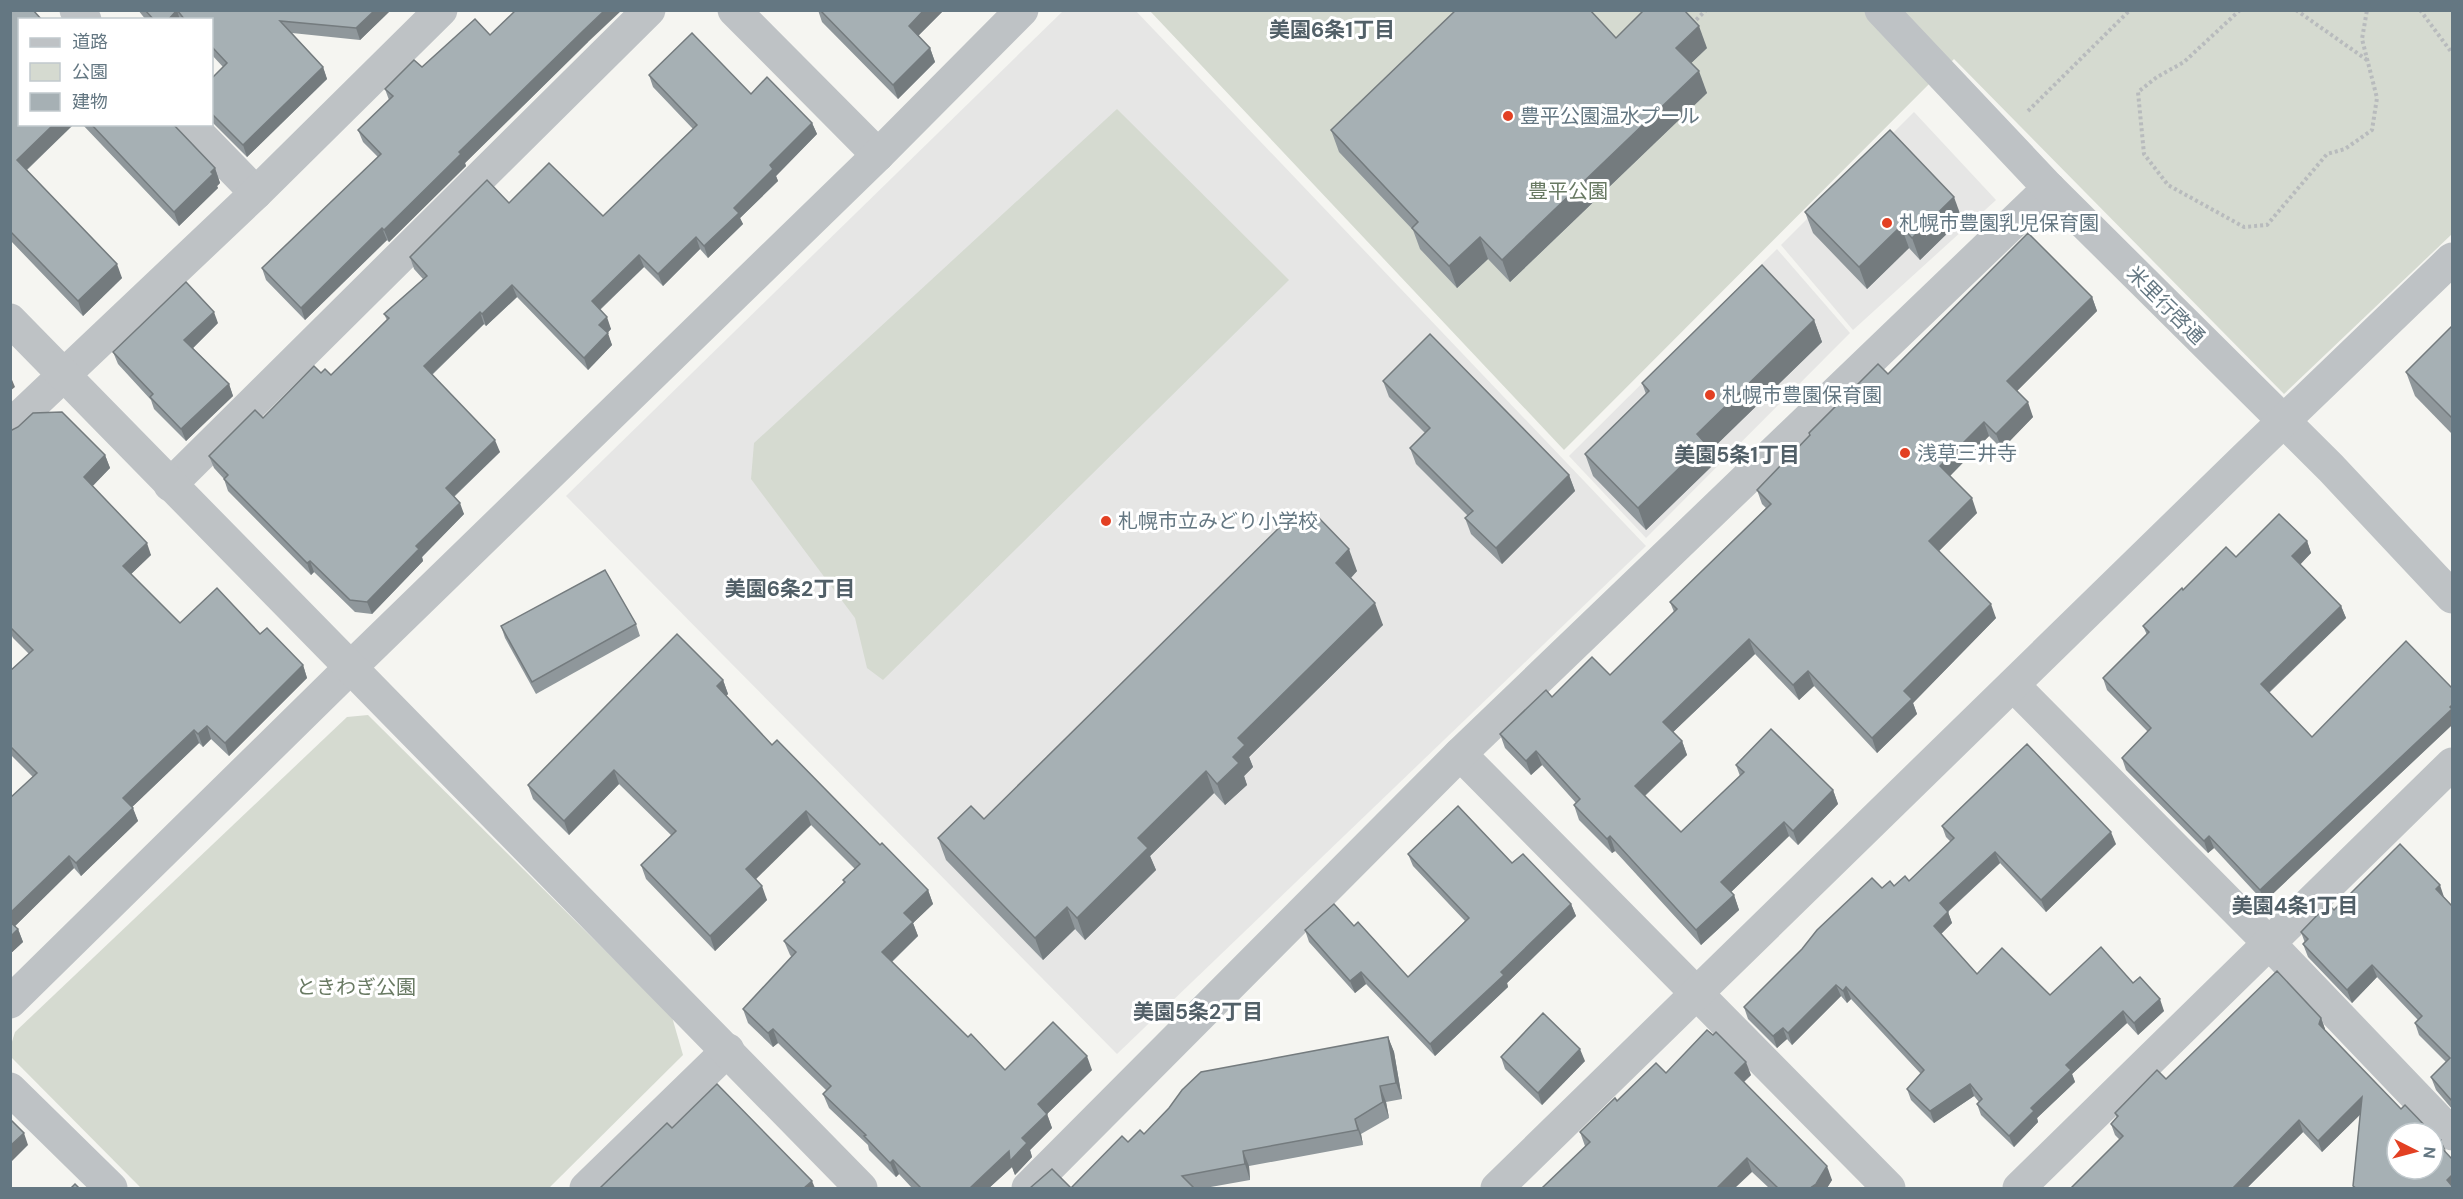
<svg xmlns="http://www.w3.org/2000/svg" width="2463" height="1199" font-family="'DM Sans','Noto Sans JP',sans-serif">
<style>
.built{fill:#e6e6e5}
.green{fill:#d5dad0}
.lines{fill:none;stroke-linecap:round;stroke-linejoin:round}
.path{stroke:#b8bbbd;stroke-width:4;stroke-dasharray:3 3;stroke-linecap:butt}
.minor{stroke:#bec2c5;stroke-width:33}
.tertiary{stroke:#bec2c5;stroke-width:33}
.wall{fill:#8f979b}
.shaded-wall{fill:#747b7e}
.building{fill:#a6b0b4;stroke:#747b7e;stroke-width:1.5}
.poi-dot{fill:#e34023;stroke:#fff;stroke-width:2}
.labels{text-anchor:middle;stroke-width:6;stroke-linejoin:round;paint-order:stroke}
.poi-label{font-size:20px;fill:#647782;stroke:#fff;text-anchor:start}
.park-label{font-size:20px;fill:#697a63;stroke:#fff}
.street-label{font-size:20px;fill:#647782;stroke:#fff}
.neighbourhood-label{font-size:21px;font-weight:bold;fill:#526068;stroke:#fff}
</style>
<rect width="100%" height="100%" fill="#f5f5f1"/>
<g class="built">
<polygon points="1135,10 1646,546 1117,1054 566,496 1063,11"/>
<polygon points="1914,112 1996,200 1853,330 1781,245"/>
<polygon points="1777,249 1850,333 1646,538 1569,456"/>
</g>
<g class="green">
<polygon points="1150,11 2452,11 2452,234 2284,394 1954,59 1564,450"/>
<polygon points="1117,109 1289,280 883,680 867,668 855,618 751,479 754,443"/>
<polygon points="368,715 672,1017 683,1055 549,1188 141,1188 11,1057 11,1045 15,1032 347,717"/>
</g>
<g class="lines">
<g class="path">
<polyline points="2240,10 2184,62 2157,77 2138,92 2144,154 2168,185 2244,227 2267,225 2327,154 2345,149 2372,130 2377,98 2362,39 2367,10"/>
<polyline points="2296,10 2367,60"/>
<polyline points="2420,10 2452,53"/>
<polyline points="1692,24 1706,10"/>
<polyline points="2028,111 2130,10"/>
</g>
<g class="minor">
<polyline points="76,10 85,20"/>
<polyline points="734,10 878,155"/>
<polyline points="189,124 256,193"/>
<polyline points="10,426 256,193 441,10"/>
<polyline points="170,485 649,10"/>
<polyline points="2013,685 2268,942 2452,1134"/>
<polyline points="1460,754 1889,1188"/>
<polyline points="10,1002 350,668 878,155 1022,10"/>
<polyline points="10,1089 111,1188"/>
<polyline points="586,1188 728,1050"/>
<polyline points="1028,1188 1460,754 2049,188"/>
<polyline points="2019,1188 2452,764"/>
</g>
<g class="tertiary">
<polyline points="1881,10 2049,188 2331,468 2452,597"/>
<polyline points="10,320 861,1188"/>
<polyline points="1497,1188 2243,460 2452,259"/>
</g>
</g>
<g class="wall">
<polygon points="10,10 20,124 74,124 27,170 122,278 83,316 10,240"/>
<polygon points="138,10 391,10 360,40 292,33 323,67 327,79 247,157 212,122 212,78 223,67 212,55 212,20 146,20"/>
<polygon points="818,10 944,10 918,36 930,48 935,62 898,99 822,22"/>
<polygon points="490,35 588,42 465,163 466,166 389,242 387,240 305,320 266,280 262,268 378,157 363,142 358,130 389,100 385,89 422,67"/>
<polygon points="1616,38 1707,48 1691,63 1707,93 1510,282 1488,259 1457,288 1420,249 1413,230 1339,152 1331,130"/>
<polygon points="649,75 751,94 812,123 817,134 776,176 778,181 740,218 743,224 708,258 700,249 663,286 644,267 600,310 611,329 607,333 612,345 588,370 517,297 486,326 484,324 432,375 500,452 454,497 464,514 422,557 423,561 372,614 355,612 314,572 311,575 228,491 224,479 214,468 209,456 263,418 331,375 387,320 384,314 423,279 414,269 410,257 509,203 603,216 693,129 653,87"/>
<polygon points="82,124 173,124 215,168 220,183 217,186 218,188 179,226"/>
<polygon points="1805,212 1962,219 1920,260 1909,248 1867,289 1813,233"/>
<polygon points="2092,297 2097,311 2017,391 2033,417 2002,449 1989,436 1950,476 1977,513 1939,551 1996,618 1913,703 1917,714 1877,753 1814,686 1799,700 1755,654 1673,732 1682,741 1687,755 1645,796 1681,832 1740,776 1736,765 1833,790 1838,804 1798,845 1789,836 1731,892 1734,895 1739,910 1701,945 1615,851 1612,853 1579,820 1574,805 1576,803 1542,765 1531,775 1505,748 1500,734 1552,697 1610,675 1674,612 1670,602 1766,508 1762,504 1757,490 1809,436 1809,433 1888,374"/>
<polygon points="1814,320 1822,342 1709,452 1713,465 1646,530 1593,476 1585,454 1646,394 1642,383"/>
<polygon points="218,323 193,348 229,384 233,396 186,441 154,409 151,400 118,364 113,352"/>
<polygon points="2452,326 2452,434 2415,396 2406,372"/>
<polygon points="1383,381 1569,475 1575,491 1502,564 1471,534 1465,518 1468,516 1416,464 1410,448 1425,433 1389,397"/>
<polygon points="10,431 105,455 110,468 92,486 151,555 131,574 180,623 260,634 303,665 307,678 229,756 211,739 203,747 199,743 132,807 138,821 81,876 74,868 15,926 18,929 23,942 10,954 33,777 10,754 10,671 29,654 13,638 10,632"/>
<polygon points="1303,532 1357,571 1351,578 1383,625 1249,757 1253,767 1244,776 1247,785 1225,805 1214,793 1150,856 1156,870 1085,940 1075,929 1043,960 946,860 938,838 984,819"/>
<polygon points="2307,541 2311,553 2300,564 2341,606 2346,618 2269,693 2312,737 2452,688 2452,725 2264,902 2214,848 2208,853 2126,770 2122,758 2148,732 2107,690 2103,678 2147,635 2143,626 2183,590 2236,557"/>
<polygon points="636,624 640,636 536,694 505,638 501,626"/>
<polygon points="723,680 728,694 726,696 772,745 928,890 933,904 913,923 918,936 892,962 968,1037 1005,1070 1092,1070 1047,1114 1052,1128 1030,1150 1032,1157 1015,1175 1012,1167 989,1188 912,1188 899,1174 896,1177 869,1150 868,1145 829,1108 823,1094 827,1091 778,1043 773,1047 748,1023 743,1009 792,957 790,955 784,941 844,882 843,880 855,869 811,825 755,879 767,900 715,951 646,879 641,865 672,836 619,784 569,835 533,799 528,785"/>
<polygon points="1942,826 2116,844 2046,912 2000,863 1948,912 1952,923 1941,934 1977,974 2050,995 2133,983 2164,1011 2138,1035 2127,1023 2072,1074 2075,1082 2037,1118 2038,1122 2014,1147 1981,1115 1977,1104 1979,1102 1974,1096 1934,1123 1911,1100 1907,1089 1921,1074 1851,999 1847,1003 1841,996 1792,1045 1787,1039 1777,1048 1748,1019 1744,1007 1882,888 1894,886 1909,881 1951,842 1946,837"/>
<polygon points="1408,854 1512,863 1571,904 1576,916 1507,983 1508,987 1435,1056 1366,984 1355,993 1309,942 1305,930 1354,926 1408,977 1465,921 1413,866"/>
<polygon points="2444,897 2452,906 2452,1109 2436,1090 2431,1077 2446,1062 2419,1035 2415,1023 2418,1020 2377,977 2352,1003 2308,957 2303,944 2305,943 2301,932 2334,910"/>
<polygon points="2321,1018 2325,1029 2325,1031 2401,1109 2445,1151 2452,1188 2354,1188 2353,1186 2360,1114 2322,1152 2303,1132 2247,1188 2071,1188 2120,1140 2115,1135 2111,1124 2117,1118 2115,1113 2166,1079"/>
<polygon points="1388,1037 1394,1052 1402,1099 1386,1102 1389,1118 1361,1134 1363,1145 1249,1166 1250,1180 1205,1188 1071,1188 1128,1142 1144,1134"/>
<polygon points="1501,1057 1585,1061 1542,1105 1505,1069"/>
<polygon points="1666,1073 1751,1075 1744,1082 1832,1180 1827,1188 1769,1188 1752,1172 1585,1146 1580,1132 1617,1101"/>
</g>
<g class="shaded-wall">
<polygon points="177,10 180,20 168,20"/>
<polygon points="375,10 391,10 360,40 356,28"/>
<polygon points="605,10 622,10 588,42 465,163 466,166 389,242 384,230 459,152 584,30"/>
<polygon points="924,10 944,10 914,40 909,26"/>
<polygon points="1699,26 1707,48 1684,70 1676,48"/>
<polygon points="930,48 935,62 898,99 893,85"/>
<polygon points="323,67 327,79 247,157 243,145"/>
<polygon points="1699,71 1707,93 1510,282 1502,260"/>
<polygon points="812,123 817,134 776,176 778,181 740,218 743,224 708,258 704,246 734,208 770,165"/>
<polygon points="54,124 74,124 22,174 17,160"/>
<polygon points="215,168 220,183 217,186 218,188 179,226 174,212"/>
<polygon points="1954,197 1962,219 1920,260 1912,238"/>
<polygon points="1901,226 1909,248 1867,289 1859,267"/>
<polygon points="382,228 387,240 305,320 301,308"/>
<polygon points="696,237 700,249 663,286 658,274"/>
<polygon points="1480,237 1488,259 1457,288 1449,266"/>
<polygon points="639,255 644,267 596,313 592,301"/>
<polygon points="117,264 122,278 83,316 78,301"/>
<polygon points="512,285 517,297 486,326 482,314"/>
<polygon points="2092,297 2097,311 2012,396 2007,381"/>
<polygon points="214,312 218,323 189,352 184,340"/>
<polygon points="480,312 484,324 428,378 424,366"/>
<polygon points="607,317 611,329 604,337 599,325"/>
<polygon points="1814,320 1822,342 1709,452 1713,465 1646,530 1638,508 1697,434"/>
<polygon points="608,333 612,345 588,370 584,358"/>
<polygon points="10,375 15,387 10,391"/>
<polygon points="229,384 233,396 186,441 181,429"/>
<polygon points="2028,402 2033,417 2002,449 1996,434"/>
<polygon points="1984,422 1989,436 1946,480 1940,466"/>
<polygon points="495,440 500,452 450,500 446,488"/>
<polygon points="105,455 110,468 89,490 84,477"/>
<polygon points="1569,475 1575,491 1502,564 1496,548"/>
<polygon points="1972,498 1977,513 1934,556 1929,541"/>
<polygon points="460,503 464,514 422,557 423,561 372,614 367,602 416,546"/>
<polygon points="2307,541 2311,553 2297,568 2292,556"/>
<polygon points="147,543 151,555 127,578 123,566"/>
<polygon points="1349,549 1357,571 1344,585 1336,563"/>
<polygon points="310,561 314,572 311,575 307,563"/>
<polygon points="1375,603 1383,625 1249,757 1253,767 1244,776 1247,785 1225,805 1217,784 1233,757 1238,738"/>
<polygon points="1991,604 1996,618 1913,703 1917,714 1877,753 1872,738 1904,691"/>
<polygon points="2341,606 2346,618 2265,696 2261,684"/>
<polygon points="1749,639 1755,654 1669,736 1663,722"/>
<polygon points="303,665 307,678 229,756 225,743"/>
<polygon points="1808,671 1814,686 1799,700 1793,685"/>
<polygon points="723,680 728,694 722,700 717,686"/>
<polygon points="2452,705 2452,725 2264,902 2260,890"/>
<polygon points="207,726 211,739 203,747 198,734"/>
<polygon points="194,730 199,743 128,811 123,798"/>
<polygon points="1682,741 1687,755 1640,800 1635,786"/>
<polygon points="1536,751 1542,765 1531,775 1526,761"/>
<polygon points="614,770 619,784 569,835 564,821"/>
<polygon points="1206,771 1214,793 1150,856 1156,870 1085,940 1077,918 1138,838"/>
<polygon points="1833,790 1838,804 1798,845 1793,831"/>
<polygon points="133,808 138,821 81,876 76,863"/>
<polygon points="806,811 811,825 751,884 746,869"/>
<polygon points="1784,822 1789,836 1727,896 1721,882"/>
<polygon points="2111,832 2116,844 2046,912 2041,900"/>
<polygon points="1610,836 1615,851 1612,853 1607,839"/>
<polygon points="2209,836 2214,848 2208,853 2204,841"/>
<polygon points="1995,852 2000,863 1944,915 1940,903"/>
<polygon points="69,856 74,868 11,930 10,913"/>
<polygon points="2440,885 2444,897 2436,889"/>
<polygon points="762,886 767,900 715,951 710,936"/>
<polygon points="928,890 933,904 913,923 918,936 887,966 882,952 904,913"/>
<polygon points="1734,895 1739,910 1701,945 1696,930"/>
<polygon points="1571,904 1576,916 1507,983 1508,987 1435,1056 1430,1044 1501,972"/>
<polygon points="1067,907 1075,929 1043,960 1035,938"/>
<polygon points="1948,912 1952,923 1938,937 1934,926"/>
<polygon points="18,929 23,942 10,954 10,937"/>
<polygon points="2372,965 2377,977 2352,1003 2347,990"/>
<polygon points="1361,972 1366,984 1355,993 1350,981"/>
<polygon points="1836,985 1841,996 1792,1045 1788,1033"/>
<polygon points="1846,987 1851,999 1847,1003 1843,991"/>
<polygon points="2160,999 2164,1011 2138,1035 2134,1023"/>
<polygon points="2123,1011 2127,1023 2072,1074 2075,1082 2037,1118 2038,1122 2014,1147 2009,1136 2066,1065"/>
<polygon points="2321,1018 2325,1029 2323,1035 2319,1024"/>
<polygon points="1783,1028 1787,1039 1777,1048 1773,1036"/>
<polygon points="773,1029 778,1043 773,1047 768,1033"/>
<polygon points="1388,1037 1394,1052 1402,1099 1396,1083"/>
<polygon points="1580,1049 1585,1061 1542,1105 1538,1093"/>
<polygon points="1087,1056 1092,1070 1047,1114 1052,1128 1030,1150 1032,1157 1015,1175 1012,1167 989,1188 970,1188 1038,1104"/>
<polygon points="1746,1062 1751,1075 1739,1086 1735,1073"/>
<polygon points="1970,1084 1974,1096 1934,1123 1930,1111"/>
<polygon points="1380,1086 1386,1102 1389,1118 1383,1102"/>
<polygon points="2362,1097 2366,1109 2322,1152 2318,1141"/>
<polygon points="1355,1119 1361,1134 1363,1145 1358,1130"/>
<polygon points="2299,1120 2303,1132 2247,1188 2233,1188"/>
<polygon points="24,1133 28,1145 10,1163 10,1146"/>
<polygon points="2441,1140 2446,1151 2438,1144"/>
<polygon points="1243,1151 1249,1166 1250,1180 1245,1164"/>
<polygon points="1747,1158 1752,1172 1735,1188 1717,1188"/>
<polygon points="893,1160 899,1174 896,1177 890,1163"/>
<polygon points="1827,1166 1832,1180 1827,1188 1810,1188"/>
<polygon points="2452,1175 2452,1188 2447,1180"/>
<polygon points="812,1181 815,1188 804,1188"/>
</g>
<g class="building">
<polygon points="10,10 33,10 42,20 20,20 20,124 54,124 17,160 117,264 78,301 10,231"/>
<polygon points="145,10 177,10 168,20 154,20"/>
<polygon points="177,10 375,10 356,28 280,21 323,67 243,145 212,114 212,78 227,63 212,47 212,20 185,20"/>
<polygon points="516,10 605,10 584,30 459,152 461,154 384,230 382,228 301,308 262,268 381,154 358,130 393,96 385,89 414,60 422,67 475,19 490,35"/>
<polygon points="820,10 924,10 909,26 930,48 893,85"/>
<polygon points="1456,10 1590,10 1616,38 1644,10 1684,10 1699,26 1676,48 1699,71 1502,260 1480,237 1449,266 1412,228 1418,222 1331,130"/>
<polygon points="692,33 751,94 767,77 812,123 770,165 773,169 734,208 739,213 704,246 696,237 658,274 639,255 592,301 607,317 599,325 608,333 584,358 512,285 482,314 480,312 424,366 495,440 446,488 460,503 416,546 419,549 367,602 350,600 310,561 307,563 224,479 228,475 209,456 255,410 263,418 314,366 321,373 325,369 331,375 389,318 384,314 427,276 410,257 487,180 509,203 549,163 603,216 697,125 649,75"/>
<polygon points="91,124 173,124 215,168 211,172 213,174 174,212"/>
<polygon points="1890,130 1954,197 1912,238 1901,226 1859,267 1805,212"/>
<polygon points="2028,233 2092,297 2007,381 2028,402 1996,434 1984,422 1940,466 1972,498 1929,541 1991,604 1904,691 1912,699 1872,738 1808,671 1793,685 1749,639 1663,722 1682,741 1635,786 1681,832 1744,772 1736,765 1771,729 1833,790 1793,831 1784,822 1721,882 1734,895 1696,930 1610,836 1607,839 1574,805 1580,799 1536,751 1526,761 1500,734 1546,690 1552,697 1592,657 1610,675 1677,609 1670,602 1771,504 1757,490 1810,435 1809,433 1878,364 1888,374"/>
<polygon points="1762,265 1814,320 1697,434 1705,443 1638,508 1585,454 1649,391 1642,383"/>
<polygon points="186,282 214,312 184,340 229,384 181,429 150,397 153,394 113,352"/>
<polygon points="2452,326 2452,418 2406,372"/>
<polygon points="1430,334 1569,475 1496,548 1465,518 1473,511 1410,448 1430,428 1383,381"/>
<polygon points="62,412 105,455 84,477 147,543 123,566 180,623 217,588 260,634 267,628 303,665 225,743 207,726 198,734 194,730 123,798 133,808 76,863 69,856 10,913 10,798 37,773 10,746 10,671 33,650 10,627 10,431 18,427 33,413"/>
<polygon points="2279,514 2307,541 2292,556 2341,606 2261,684 2312,737 2406,641 2452,688 2452,705 2450,707 2452,709 2260,890 2209,836 2204,841 2122,758 2151,728 2103,678 2149,632 2143,626 2182,588 2183,590 2226,547 2236,557"/>
<polygon points="1318,517 1349,549 1336,563 1375,603 1238,738 1245,745 1233,757 1239,763 1217,784 1206,771 1138,838 1148,848 1077,918 1067,907 1035,938 938,838 971,806 984,819 1289,518 1303,532"/>
<polygon points="605,570 636,624 532,682 501,626"/>
<polygon points="677,634 723,680 717,686 772,745 777,740 880,845 882,843 928,890 904,913 913,922 882,952 968,1037 971,1034 1005,1070 1053,1022 1087,1056 1038,1104 1047,1114 1022,1138 1027,1143 1010,1161 1009,1151 970,1188 921,1188 893,1160 890,1163 864,1136 866,1135 823,1094 831,1086 773,1029 768,1033 743,1009 796,952 784,941 845,882 843,880 860,864 806,811 746,869 762,886 710,936 641,865 676,831 614,770 564,821 528,785"/>
<polygon points="2027,744 2111,832 2041,900 1995,852 1940,903 1948,912 1934,926 1977,974 2002,948 2050,995 2101,947 2133,983 2140,977 2160,999 2134,1023 2123,1011 2066,1065 2071,1070 2031,1108 2034,1111 2009,1136 1977,1104 1982,1099 1970,1084 1930,1111 1907,1089 1924,1070 1846,987 1843,991 1836,985 1788,1033 1783,1028 1773,1036 1744,1007 1802,949 1817,930 1872,878 1882,888 1890,881 1894,886 1905,876 1909,881 1954,838 1942,826"/>
<polygon points="1458,806 1512,863 1523,854 1571,904 1501,972 1504,975 1430,1044 1361,972 1350,981 1305,930 1334,904 1354,926 1358,922 1408,977 1469,918 1408,854"/>
<polygon points="2400,844 2440,885 2436,889 2452,906 2452,1101 2431,1077 2450,1058 2415,1023 2422,1016 2372,965 2347,990 2303,944 2308,939 2301,932 2328,904 2334,910"/>
<polygon points="10,922 18,929 10,937"/>
<polygon points="2277,971 2321,1018 2319,1024 2401,1109 2405,1105 2432,1133 2397,1133 2397,1169 2433,1169 2433,1134 2441,1140 2438,1144 2452,1159 2452,1175 2447,1180 2452,1186 2452,1188 2356,1188 2353,1186 2362,1097 2318,1141 2299,1120 2233,1188 2234,1188 2071,1188 2123,1136 2111,1124 2118,1116 2115,1113 2157,1070 2166,1079"/>
<polygon points="1543,1013 1580,1049 1538,1093 1501,1057"/>
<polygon points="1707,1030 1713,1035 1716,1032 1746,1062 1735,1073 1827,1166 1816,1184 1810,1188 1778,1188 1747,1158 1717,1188 1542,1188 1590,1142 1580,1132 1615,1098 1617,1101 1656,1063 1666,1073"/>
<polygon points="1388,1037 1396,1083 1380,1086 1383,1102 1355,1119 1358,1130 1243,1151 1245,1164 1182,1176 1194,1188 1071,1188 1122,1136 1128,1142 1140,1130 1144,1134 1169,1108 1182,1090 1201,1072"/>
<polygon points="717,1084 812,1181 804,1188 600,1188 667,1123 672,1128"/>
<polygon points="10,1119 24,1133 10,1146"/>
<polygon points="1052,1169 1071,1188 1030,1188"/>
<polygon points="75,1184 79,1188 71,1188"/>
</g>
<g class="poi-dot">
<circle cx="1508" cy="116" r="6"/>
<circle cx="1887" cy="223" r="6"/>
<circle cx="1710" cy="395" r="6"/>
<circle cx="1905" cy="453" r="6"/>
<circle cx="1106" cy="521" r="6"/>
</g>
<g class="labels">
<g class="poi-label">
<text x="1520" y="123">豊平公園温水プール</text>
<text x="1899" y="230">札幌市豊園乳児保育園</text>
<text x="1722" y="402">札幌市豊園保育園</text>
<text x="1917" y="460">浅草三井寺</text>
<text x="1118" y="528">札幌市立みどり小学校</text>
</g>
<g class="park-label">
<text x="1568" y="198">豊平公園</text>
<text x="356" y="994">ときわぎ公園</text>
</g>
<g class="street-label">
<text transform="translate(2166 305) rotate(45)" y="7">米里行啓通</text>
</g>
<g class="neighbourhood-label">
<text x="1332" y="37">美園6条1丁目</text>
<text x="1737" y="462">美園5条1丁目</text>
<text x="790" y="596">美園6条2丁目</text>
<text x="2295" y="913">美園4条1丁目</text>
<text x="1198" y="1019">美園5条2丁目</text>
</g>
</g>
<rect width="2463" height="1199" fill="none" stroke="#647782" stroke-width="24"/>
<rect x="18" y="18" width="195" height="108" fill="#ffffff" stroke="#c1c9cd" stroke-width="1.5"/>
<rect x="30" y="38" width="30" height="9" fill="#bec2c5" stroke="#c1c9cd" stroke-width="1.5"/>
<text x="72" y="48" font-size="18" fill="#647782">道路</text>
<rect x="30" y="63" width="30" height="18" fill="#d5dad0" stroke="#c1c9cd" stroke-width="1.5"/>
<text x="72" y="78" font-size="18" fill="#647782">公園</text>
<rect x="30" y="93" width="30" height="18" fill="#a6b0b4" stroke="#c1c9cd" stroke-width="1.5"/>
<text x="72" y="108" font-size="18" fill="#647782">建物</text>
<g transform="translate(2415 1151) rotate(96)"><circle r="28" fill="#ffffff" stroke="#c1c9cd" stroke-width="1.5"/>
<path d="M0-4.5L10 22L0 15L-10 22Z" fill="#e34023"/>
<text y="-9" font-size="16" font-weight="bold" text-anchor="middle" fill="#647782">N</text>
</g>
</svg>
